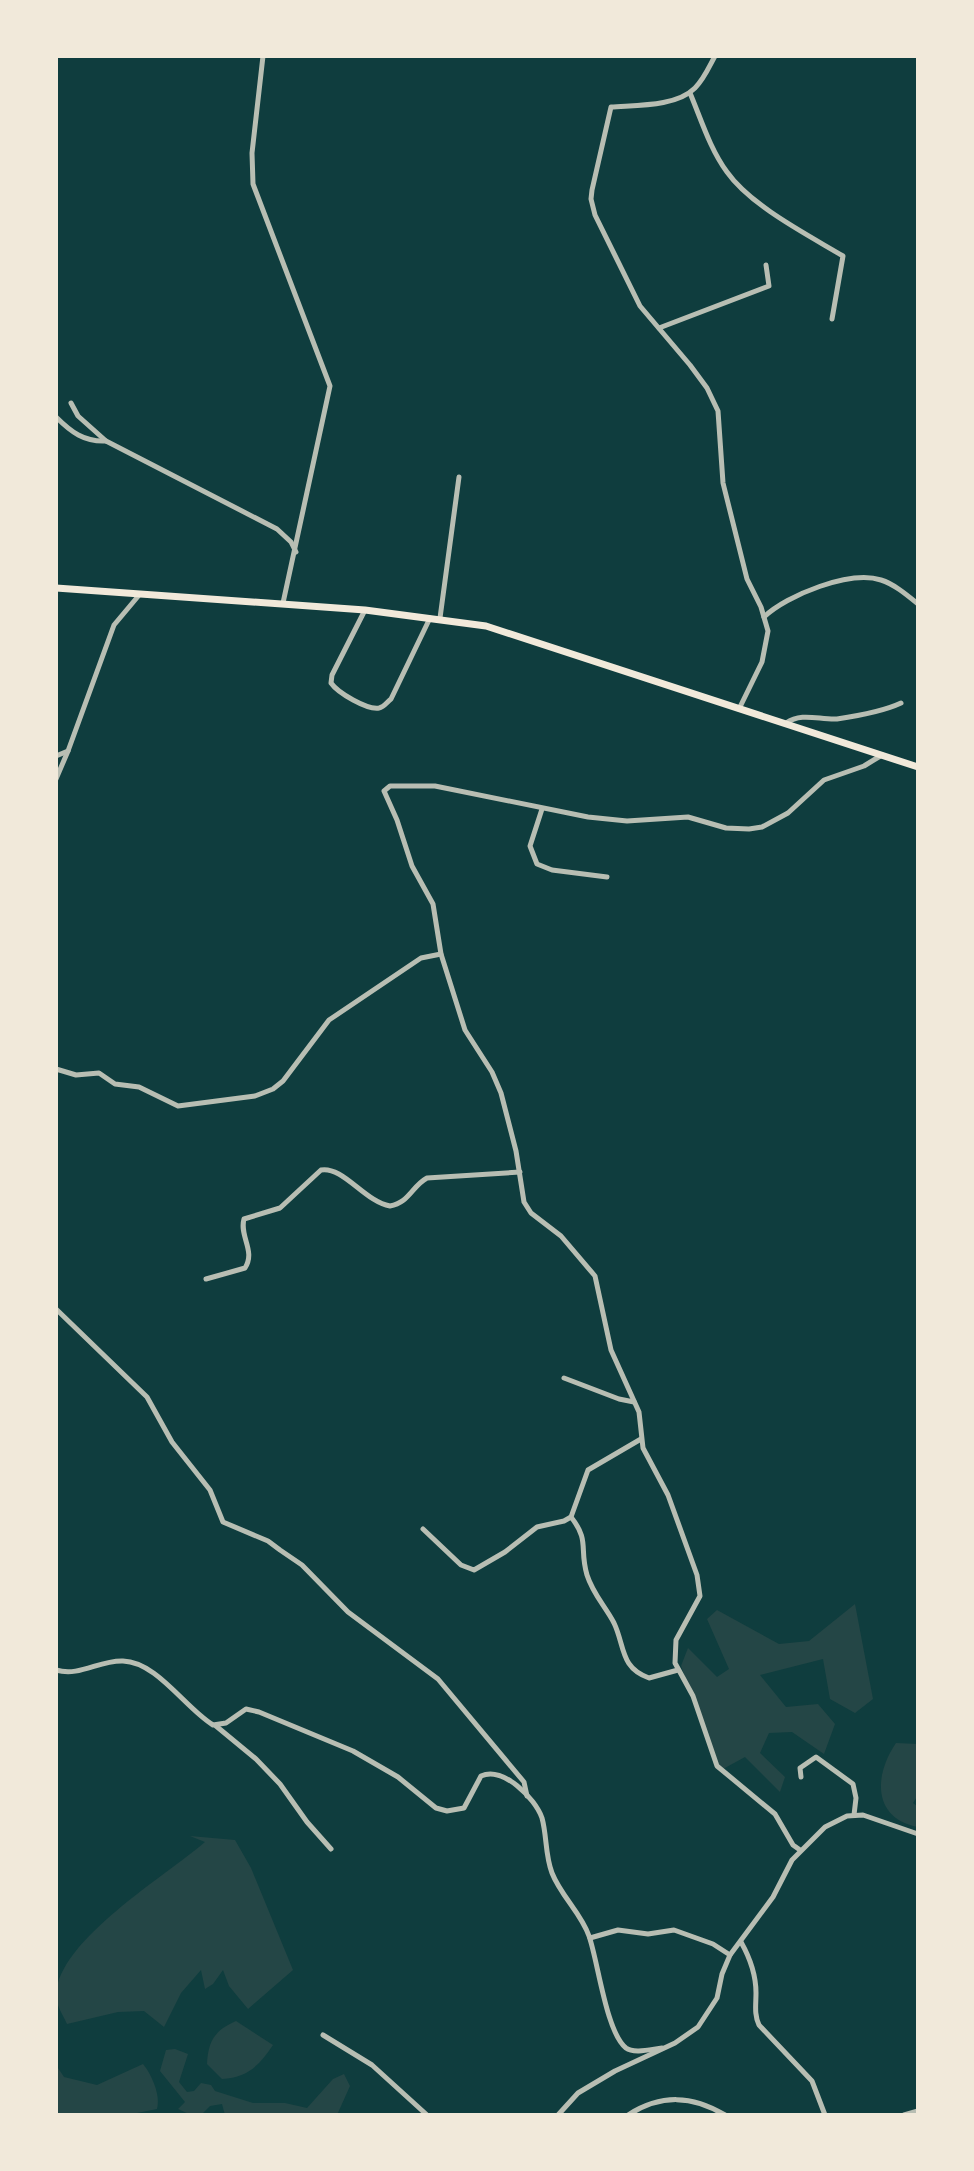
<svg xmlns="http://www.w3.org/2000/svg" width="974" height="2171" font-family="'Noto Sans',sans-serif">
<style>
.green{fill:#244646}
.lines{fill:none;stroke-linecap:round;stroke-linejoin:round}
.minor{stroke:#b8beb3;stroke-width:5}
.secondary{stroke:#f1e9da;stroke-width:7}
</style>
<rect width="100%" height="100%" fill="#0f3d3e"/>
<g class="green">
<polygon points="855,1604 873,1699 855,1713 830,1699 823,1659 760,1675 786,1707 818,1704 835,1724 824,1754 792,1732 769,1733 760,1753 785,1777 780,1792 745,1757 723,1769 718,1764 681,1666 688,1648 717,1677 729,1669 707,1619 717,1610 779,1644 809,1641"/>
<path d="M 896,1743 L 918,1744 L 918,1795 L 913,1803 L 918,1807 L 918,1827 C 872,1818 874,1775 896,1743 Z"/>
<path d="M 190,1836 L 235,1840 L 251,1868 L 293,1970 L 248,2009 L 229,1986 L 223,1970 L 213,1984 L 205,1989 L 201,1970 L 181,1993 L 164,2027 L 144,2011 L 118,2012 L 67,2024 C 63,2015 56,2005 56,1995 C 58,1940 166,1876 205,1842 Z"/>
<path d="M 236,2021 L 273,2045 C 259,2066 248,2077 222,2079 L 207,2064 C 208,2041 215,2030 236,2021 Z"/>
<polygon points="175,2049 188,2054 179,2082 187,2092 194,2091 201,2083 211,2085 215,2091 253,2103 285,2103 307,2108 333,2079 344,2074 350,2086 337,2115 225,2115 222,2104 210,2106 201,2115 191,2115 178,2109 185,2102 160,2071 166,2050"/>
<path d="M 143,2064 C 152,2075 161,2096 157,2109 L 127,2115 L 56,2115 L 56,2065 L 64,2077 L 97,2085 Z"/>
</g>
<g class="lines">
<g class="minor">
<polyline points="263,56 252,153 253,184 330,386 283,603"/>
<path d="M 715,56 C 709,67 704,79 695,88 C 676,107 636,105 611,107 L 592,190 L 591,199 L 595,215 L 640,306 L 690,365 L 707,388 L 718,411 L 723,483 L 747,579 L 761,607 L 768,631 L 762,662 L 739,709"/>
<path d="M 690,93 C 701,119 710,149 727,172 C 751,206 808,235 843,256 L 832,319"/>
<polyline points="659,328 769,286 766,265"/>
<polyline points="71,403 78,416 106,441"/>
<path d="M 56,417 C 71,432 84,442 106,441 L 277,529 L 291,542 L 296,552"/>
<path d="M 365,610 L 332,675 L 331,683 C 338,693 367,710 379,708 C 384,707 387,702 391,699 L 430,618"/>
<path d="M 764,617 C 787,595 850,570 881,580 C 894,584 907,595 918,604"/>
<polyline points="440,618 459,477"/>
<path d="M 786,723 C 802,712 819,720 837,719 C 857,716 882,712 901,703"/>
<polyline points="56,756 68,751 114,625 140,594"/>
<polyline points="56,779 68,751"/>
<polyline points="542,809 530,846 537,864 552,870 607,877"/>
<polyline points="56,1069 76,1075 99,1073 115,1084 139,1087 178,1106 255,1096 273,1089 283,1081 329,1020 421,958 441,954"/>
<path d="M 206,1279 L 245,1268 C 256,1251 239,1236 244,1219 L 280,1208 L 321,1170 C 343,1166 365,1202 390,1206 C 409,1203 412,1186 427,1178 L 520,1172"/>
<polyline points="56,1309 147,1397 172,1442 210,1490 223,1522 268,1541 280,1550 302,1565 348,1612 438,1679 524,1782 527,1796"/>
<polyline points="564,1378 619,1399 634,1402"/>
<path d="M 571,1517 C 590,1541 579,1548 587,1575 C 593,1594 605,1606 614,1623 C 625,1646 620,1668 649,1678 L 678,1670"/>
<polyline points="423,1529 461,1565 474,1570 505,1552 537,1527 564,1521 571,1517 588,1470 641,1439"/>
<path d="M 56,1670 C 80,1677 99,1660 123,1661 C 157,1662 185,1708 213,1725 L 226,1723 L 246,1709 L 259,1712 L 353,1751 L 398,1777 L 436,1808 L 447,1811 L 464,1808 L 481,1776 C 503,1766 535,1798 542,1818 C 547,1836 545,1855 552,1873 C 561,1896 581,1913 589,1936 C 598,1961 606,2032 626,2048 C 634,2054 652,2049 662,2048"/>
<polyline points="216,1726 256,1759 280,1784 307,1822 331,1849"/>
<polyline points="801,1777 800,1768 816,1757 853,1784 856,1798 854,1815"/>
<polyline points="800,1850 793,1845 775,1814 717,1766 693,1696 675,1663 676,1640 700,1596 697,1575 668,1495 643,1448 639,1412 611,1350 595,1276 561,1236 531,1213 524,1202 516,1151 501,1093 492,1072 465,1030 441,954 433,904 412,866 397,820 384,791 390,786 435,786 588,817 627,821 688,817 726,828 749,829 762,827 788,813 824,780 864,766 882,755"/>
<polyline points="590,1938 618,1930 648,1934 674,1930 713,1944 730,1955"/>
<path d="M 741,1942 C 750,1958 756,1974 756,1993 C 756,2005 754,2014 759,2025 L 812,2081 L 825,2115"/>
<polyline points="323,2035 372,2065 427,2115"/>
<polyline points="558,2115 578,2093 615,2071 675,2043 698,2027 717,1998 722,1974 730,1955 773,1897 792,1860 825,1827 847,1816 863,1815 918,1834"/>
<path d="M 628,2115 C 661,2094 692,2095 725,2115"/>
<polyline points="904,2115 918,2111"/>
</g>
<polyline class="secondary" points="56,588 365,610 486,626 918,767"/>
</g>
<rect width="974" height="2171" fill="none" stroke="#f1e9da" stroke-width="116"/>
</svg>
